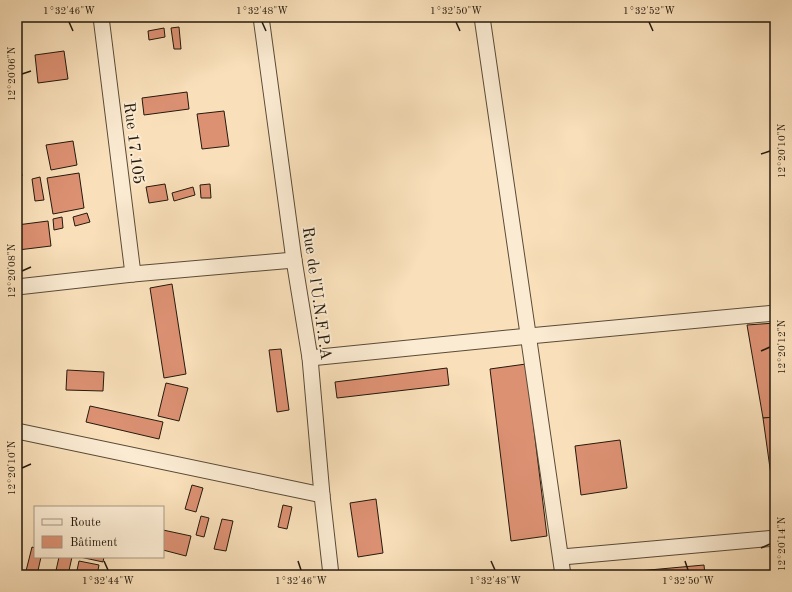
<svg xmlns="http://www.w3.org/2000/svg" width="792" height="592" font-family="'Old Standard TT',serif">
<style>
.building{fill:#dc9173;stroke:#24190c}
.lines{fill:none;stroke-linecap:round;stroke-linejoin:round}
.minor-casing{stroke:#594b38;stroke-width:17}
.minor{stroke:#fbebd2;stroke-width:15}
.ticks{fill:none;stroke:#24190c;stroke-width:1.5}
.labels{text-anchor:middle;stroke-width:4;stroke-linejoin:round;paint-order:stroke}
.street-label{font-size:16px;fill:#24190c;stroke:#fbebd2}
.neatline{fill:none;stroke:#24190c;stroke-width:1.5}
.ticks-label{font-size:10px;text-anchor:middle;fill:#24190c}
</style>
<rect width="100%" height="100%" fill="#f9e0ba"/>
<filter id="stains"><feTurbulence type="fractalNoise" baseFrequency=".005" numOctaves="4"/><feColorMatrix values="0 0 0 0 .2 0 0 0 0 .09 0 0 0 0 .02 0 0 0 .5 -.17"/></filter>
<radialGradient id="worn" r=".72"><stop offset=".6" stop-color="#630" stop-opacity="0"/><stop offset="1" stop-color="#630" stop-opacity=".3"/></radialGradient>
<g class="building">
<polygon points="179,27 181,49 174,49 171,28"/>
<polygon points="164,28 165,37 149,40 148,31"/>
<polygon points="64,51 68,79 38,83 35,55"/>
<polygon points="187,92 189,109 144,115 142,98"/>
<polygon points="224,111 229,146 202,149 197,114"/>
<polygon points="73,141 77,165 51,170 46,145"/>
<polygon points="17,165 20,165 22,176 17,177"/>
<polygon points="79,173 84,208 53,214 47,178"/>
<polygon points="40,177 44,200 35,201 32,179"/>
<polygon points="165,184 168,200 149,203 146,187"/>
<polygon points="210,184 211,198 201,198 200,185"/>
<polygon points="193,187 195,195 174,201 172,193"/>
<polygon points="87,213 90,222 75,226 73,217"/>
<polygon points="62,217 63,228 54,230 53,219"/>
<polygon points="48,221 51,246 18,250 17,225"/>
<polygon points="172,284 186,374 164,378 150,288"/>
<polygon points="775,323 775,417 763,418 747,325"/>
<polygon points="281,349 289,410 277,412 269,350"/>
<polygon points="526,364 547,536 511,541 490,369"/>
<polygon points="447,368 449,385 337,398 335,382"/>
<polygon points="67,370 104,372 103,391 66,390"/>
<polygon points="166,383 188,388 179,421 158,416"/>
<polygon points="90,406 163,422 159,439 86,422"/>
<polygon points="775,417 775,504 763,418"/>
<polygon points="620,440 627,488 581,495 575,446"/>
<polygon points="192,485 203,488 196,512 185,509"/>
<polygon points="376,499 383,553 358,557 350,503"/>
<polygon points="283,505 292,507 287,529 278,527"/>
<polygon points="201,516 209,518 204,537 196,535"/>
<polygon points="222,519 233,521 226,551 214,549"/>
<polygon points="163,530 191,536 186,556 163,550"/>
<polygon points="32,547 35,548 35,557 41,557 37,575 25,575"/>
<polygon points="59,557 72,557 68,575 55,575"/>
<polygon points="80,557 104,557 103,562"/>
<polygon points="79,561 99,565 97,575 76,575"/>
<polygon points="704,565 705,575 638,575 638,571"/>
</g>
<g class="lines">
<g class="minor-casing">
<g id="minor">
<polyline points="101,17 133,274"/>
<polyline points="261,17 294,260 310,358 322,495 331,575"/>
<polyline points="482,17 563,575"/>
<polyline points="17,287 133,274 294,260"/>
<polyline points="310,358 529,336 775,313"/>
<polyline points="17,431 322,495"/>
<polyline points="562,557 775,538"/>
</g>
</g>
<use href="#minor" class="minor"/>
</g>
<path class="ticks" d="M 69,22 L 73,31M 262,22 L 266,31M 456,22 L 460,31M 649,22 L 653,31M 22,74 L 31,71M 761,154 L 770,151M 22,271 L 31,267M 761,351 L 770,347M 22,468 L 31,464M 761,548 L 770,544M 104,561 L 108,570M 298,561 L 301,570M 491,561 L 495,570M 685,561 L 688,570"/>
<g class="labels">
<g class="street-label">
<text transform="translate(135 143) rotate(83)" y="6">Rue 17.105</text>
<text transform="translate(318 293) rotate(82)" y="6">Rue de l'U.N.F.P.A</text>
</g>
</g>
<rect width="792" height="592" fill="none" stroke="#f9e0ba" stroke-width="44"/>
<rect x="34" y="506" width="130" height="52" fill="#fbebd2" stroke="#a59783"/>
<rect x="42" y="519" width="20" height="6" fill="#fbebd2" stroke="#a59783"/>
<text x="70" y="526" font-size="12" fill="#24190c">Route</text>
<rect x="42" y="536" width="20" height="12" fill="#dc9173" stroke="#a59783"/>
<text x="70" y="546" font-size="12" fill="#24190c">Bâtiment</text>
<rect x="22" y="22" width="748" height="548" class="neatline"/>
<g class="ticks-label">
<text x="69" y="14">1°32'46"W</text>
<text x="262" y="14">1°32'48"W</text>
<text x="456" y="14">1°32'50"W</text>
<text x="649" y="14">1°32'52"W</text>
<text transform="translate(11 74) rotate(-90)" y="4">12°20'06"N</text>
<text transform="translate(781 151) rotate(-90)" y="4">12°20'10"N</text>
<text transform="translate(11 271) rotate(-90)" y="4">12°20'08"N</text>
<text transform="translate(781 347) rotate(-90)" y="4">12°20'12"N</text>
<text transform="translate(11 468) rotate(-90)" y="4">12°20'10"N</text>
<text transform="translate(781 544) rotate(-90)" y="4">12°20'14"N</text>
<text x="108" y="584">1°32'44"W</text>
<text x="301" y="584">1°32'46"W</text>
<text x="495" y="584">1°32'48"W</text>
<text x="688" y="584">1°32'50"W</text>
</g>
<rect width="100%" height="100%" filter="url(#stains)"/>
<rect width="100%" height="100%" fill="url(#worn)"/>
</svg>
